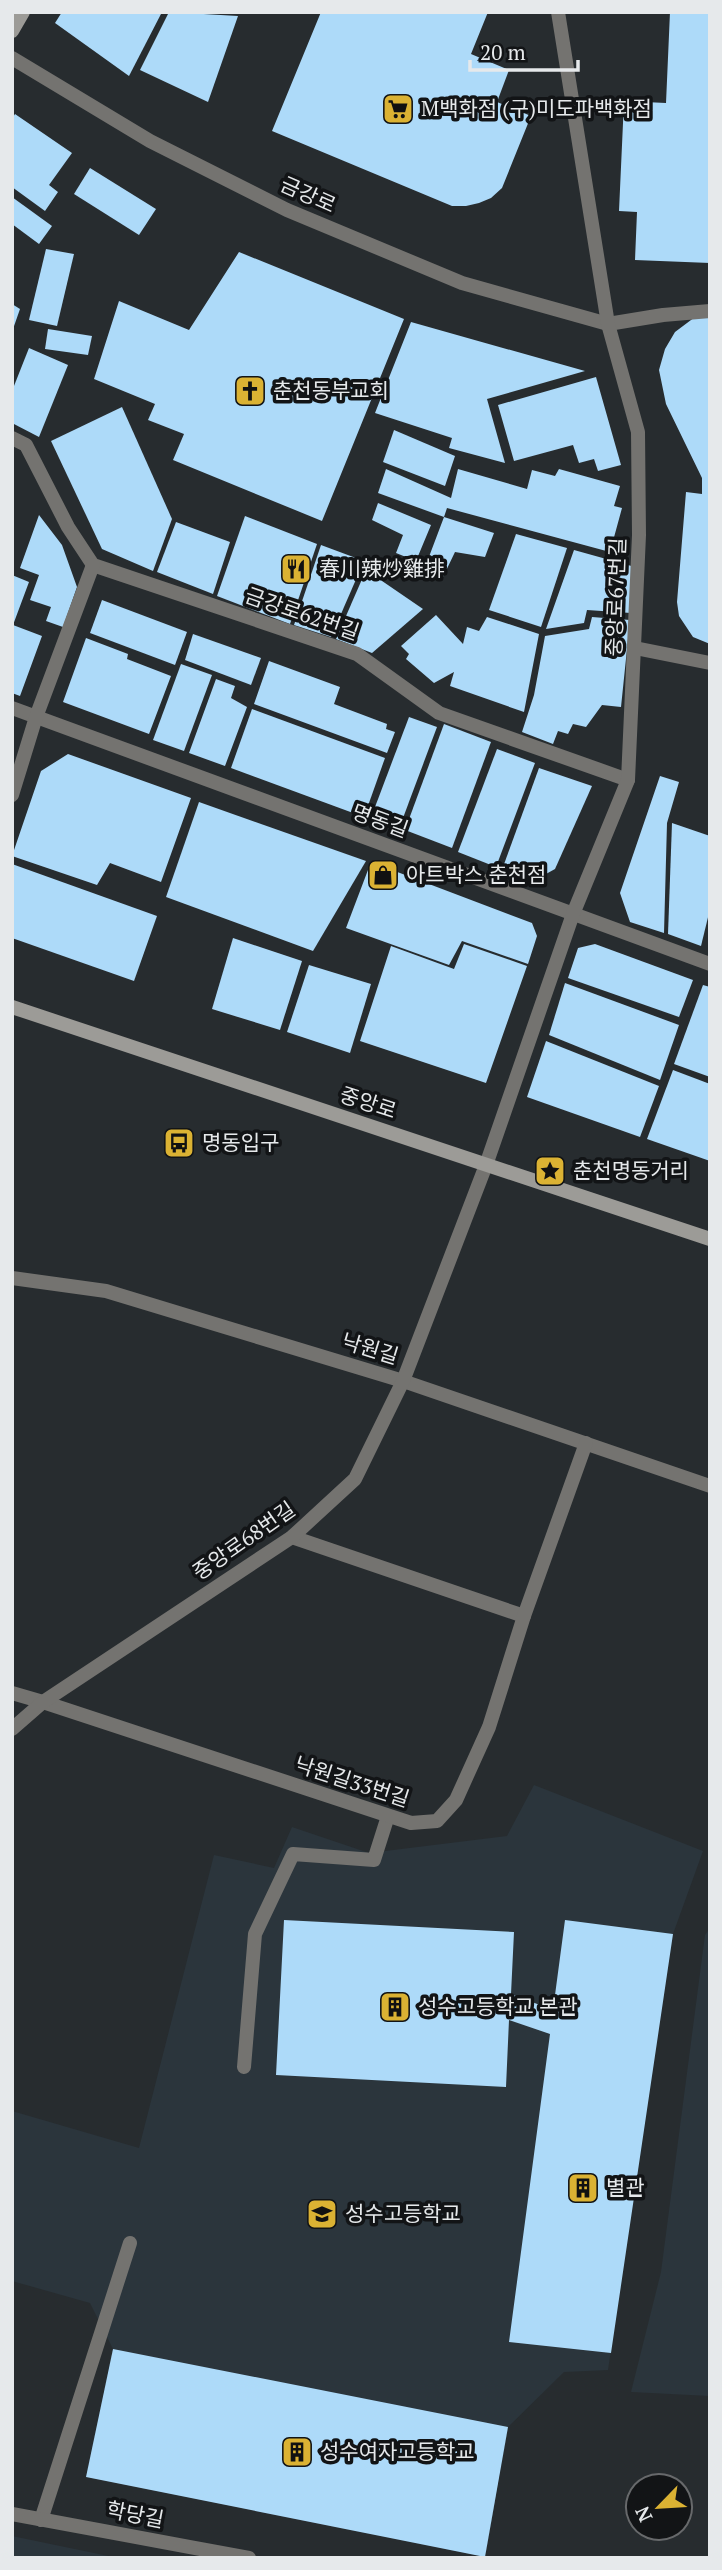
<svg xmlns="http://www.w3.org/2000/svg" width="722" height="2570" font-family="'PT Serif','Noto Sans KR',serif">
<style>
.built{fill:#2b353c}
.building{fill:#addaf9}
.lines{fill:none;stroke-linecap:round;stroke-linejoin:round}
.lane{stroke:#747370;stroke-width:14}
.street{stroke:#747370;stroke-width:14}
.secondary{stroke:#9c9b97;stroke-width:14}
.labels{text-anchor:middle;stroke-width:7;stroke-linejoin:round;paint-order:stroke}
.poi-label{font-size:21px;fill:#e6e9eb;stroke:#121416;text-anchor:start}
.street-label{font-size:21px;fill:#e6e9eb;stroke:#121416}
</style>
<rect width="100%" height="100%" fill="#272c2f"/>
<g class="built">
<polygon points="534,1785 703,1851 673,1934 608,2370 564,2372 508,2427 485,2557 86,2477 113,2349 90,2303 12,2281 12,2111 139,2148 214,1855 274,1868 292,1827 369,1853 507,1836"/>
<polygon points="710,1928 710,2396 631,2392 661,2272 705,1935"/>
<polygon points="12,2536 118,2558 12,2558"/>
</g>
<g class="building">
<polygon points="62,12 162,12 129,76 55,23"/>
<polygon points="169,12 238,16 208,102 140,70"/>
<polygon points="321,12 488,12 471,54 509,70 497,102 531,116 502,188 491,198 479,203 466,206 452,206 272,131"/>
<polygon points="670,12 710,12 710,263 635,260 637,212 619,211 624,101 666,103"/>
<polygon points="15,114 72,153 49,185 58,192 45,211 12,187 12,119"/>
<polygon points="90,168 156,209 139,235 74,194"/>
<polygon points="12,197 52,226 39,244 12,224"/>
<polygon points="46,249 74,254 57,326 29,320"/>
<polygon points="239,252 404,319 322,521 173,460 184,434 148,420 155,404 94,379 119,301 189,330"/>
<polygon points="12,304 20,309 13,329 12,329"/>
<polygon points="710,315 710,644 693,637 679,616 677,602 686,492 702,494 702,478 666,404 659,370 665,349 675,332 695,317"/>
<polygon points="411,322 585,371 487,399 505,463 449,448 452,438 375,413"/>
<polygon points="48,329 92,336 88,355 45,349"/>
<polygon points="29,348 68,365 39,437 12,423 12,391"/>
<polygon points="596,377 621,465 598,471 594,459 579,463 573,445 514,461 498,405"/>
<polygon points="122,407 172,519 153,571 102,549 51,441"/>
<polygon points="394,430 455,456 445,486 383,462"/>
<polygon points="386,469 451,498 458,469 527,489 532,470 555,476 559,469 620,486 614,506 622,508 610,552 447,508 444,517 378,493"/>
<polygon points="378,503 431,525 416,561 396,553 403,535 372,520"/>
<polygon points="39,515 62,545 77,587 63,627 46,621 51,607 30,600 39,575 20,568"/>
<polygon points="245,516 317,544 290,624 217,596"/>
<polygon points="444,517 494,533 485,557 455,552 442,579 424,570"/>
<polygon points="176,522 230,542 213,594 157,572"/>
<polygon points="516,534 567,548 541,627 489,610"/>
<polygon points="321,545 364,561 331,637 294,625"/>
<polygon points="574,550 635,567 631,613 587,610 584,623 546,629"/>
<polygon points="366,570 423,609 372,653 336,639"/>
<polygon points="12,575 29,582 13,625 42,636 20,696 12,693"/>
<polygon points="102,600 187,632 175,665 90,633"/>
<polygon points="436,615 463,644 467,627 479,631 487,617 539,634 524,712 450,686 454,672 434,683 406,659 409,654 401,646"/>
<polygon points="592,617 630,620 621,707 602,705 586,727 573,724 568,734 558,731 553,744 522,732 534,695 545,636 589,629"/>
<polygon points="193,634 261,658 251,685 185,660"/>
<polygon points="86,638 128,654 127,659 171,676 149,734 63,702"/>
<polygon points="269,661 340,687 334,704 387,724 386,729 395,732 387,753 254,704"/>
<polygon points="181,664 212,675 184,751 153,740"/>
<polygon points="216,679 235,686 231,698 247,707 225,766 189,753"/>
<polygon points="252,709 385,758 364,817 231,768"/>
<polygon points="409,717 437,727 400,826 372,815"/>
<polygon points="444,724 491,742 452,848 405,830"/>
<polygon points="497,749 535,763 496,867 458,852"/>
<polygon points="68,754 191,798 161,882 110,863 97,885 12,856 41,771"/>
<polygon points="539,768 592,786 555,869 535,880 503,867"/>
<polygon points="660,776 679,782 667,823 664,933 630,922 620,893"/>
<polygon points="199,802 366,861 313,951 166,897"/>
<polygon points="672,823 710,836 710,909 701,946 668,934"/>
<polygon points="371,862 532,923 537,936 528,964 462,941 449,965 346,928"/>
<polygon points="12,864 157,916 134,981 12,938"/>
<polygon points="233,938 302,961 280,1030 212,1009"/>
<polygon points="464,944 527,966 486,1083 360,1041 391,946 454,969"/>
<polygon points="595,944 693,980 679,1017 568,978 578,948"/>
<polygon points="309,965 371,984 350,1053 287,1032"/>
<polygon points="565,983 679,1025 660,1080 549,1035"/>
<polygon points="703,985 710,987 710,1077 674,1064"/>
<polygon points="546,1041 659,1086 640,1137 527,1097"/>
<polygon points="673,1070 710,1084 710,1161 647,1139"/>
<polygon points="284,1920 514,1932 511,1994 553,2010 565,1920 673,1934 611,2353 509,2342 550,2034 509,2020 506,2087 276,2075"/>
<polygon points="113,2349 508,2427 485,2557 86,2477"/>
</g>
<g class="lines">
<g class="lane">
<polyline points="12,1693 43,1702"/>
<polyline points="244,2067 255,1934 293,1854 374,1860 388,1816"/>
<polyline points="41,2520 130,2243"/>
</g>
<g class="street">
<polyline points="12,58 150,141 287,210 462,283 608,324 663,315 710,311"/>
<polyline points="12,438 26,445 68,527 93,565 357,654 439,713 628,780"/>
<polyline points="635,648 710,663"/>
<polyline points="12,708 710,964"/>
<polyline points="12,795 36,717 93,565"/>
<polyline points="12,1278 106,1291 403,1381 710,1486"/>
<polyline points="292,1537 524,1616"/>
<polyline points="43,1702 411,1823 437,1821 456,1800 489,1727 524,1616 586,1443"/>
<polyline points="12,1729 43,1702 292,1537 355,1479 403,1381 486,1165 573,914 628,780 639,535 638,432 608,324 558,12"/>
<polyline points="12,2514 249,2558"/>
</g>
<g class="secondary">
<polyline points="12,31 23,12"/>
<polyline points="12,1007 710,1239"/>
</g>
</g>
<defs>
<g id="supermarket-square" transform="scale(1.575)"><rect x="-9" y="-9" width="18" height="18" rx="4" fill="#dbb233" stroke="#121416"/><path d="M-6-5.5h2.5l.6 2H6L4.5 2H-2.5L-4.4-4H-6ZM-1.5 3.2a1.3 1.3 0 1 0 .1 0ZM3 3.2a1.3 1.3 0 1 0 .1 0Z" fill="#111"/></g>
<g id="church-square" transform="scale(1.575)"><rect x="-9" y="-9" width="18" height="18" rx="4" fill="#dbb233" stroke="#121416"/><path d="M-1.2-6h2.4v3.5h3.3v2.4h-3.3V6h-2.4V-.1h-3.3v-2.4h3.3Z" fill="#111"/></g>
<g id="restaurant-square" transform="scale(1.575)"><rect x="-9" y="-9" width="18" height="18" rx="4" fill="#dbb233" stroke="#121416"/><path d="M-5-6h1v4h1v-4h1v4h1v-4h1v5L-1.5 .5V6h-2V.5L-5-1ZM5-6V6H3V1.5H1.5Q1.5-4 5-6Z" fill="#111"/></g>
<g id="shop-square" transform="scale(1.575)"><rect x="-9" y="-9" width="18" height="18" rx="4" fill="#dbb233" stroke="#121416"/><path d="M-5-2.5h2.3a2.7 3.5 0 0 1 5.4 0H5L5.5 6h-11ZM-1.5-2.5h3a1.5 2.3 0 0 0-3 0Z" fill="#111"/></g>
<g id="bus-square" transform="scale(1.575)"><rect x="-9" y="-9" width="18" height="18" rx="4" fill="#dbb233" stroke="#121416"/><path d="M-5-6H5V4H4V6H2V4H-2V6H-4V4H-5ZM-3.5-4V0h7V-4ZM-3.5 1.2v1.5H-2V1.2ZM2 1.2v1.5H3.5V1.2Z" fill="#111"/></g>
<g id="sight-square" transform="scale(1.575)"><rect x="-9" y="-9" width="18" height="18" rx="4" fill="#dbb233" stroke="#121416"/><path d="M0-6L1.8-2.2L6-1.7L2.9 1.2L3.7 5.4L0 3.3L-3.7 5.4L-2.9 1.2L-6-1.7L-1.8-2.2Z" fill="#111"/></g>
<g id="building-square" transform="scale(1.575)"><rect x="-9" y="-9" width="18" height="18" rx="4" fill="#dbb233" stroke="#121416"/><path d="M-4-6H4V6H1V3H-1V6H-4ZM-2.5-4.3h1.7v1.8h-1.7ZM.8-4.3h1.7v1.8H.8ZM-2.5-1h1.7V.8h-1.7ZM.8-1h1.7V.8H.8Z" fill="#111"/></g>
<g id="school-square" transform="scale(1.575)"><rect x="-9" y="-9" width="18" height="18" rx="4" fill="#dbb233" stroke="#121416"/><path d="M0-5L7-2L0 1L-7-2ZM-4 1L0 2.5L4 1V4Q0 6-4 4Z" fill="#111"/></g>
</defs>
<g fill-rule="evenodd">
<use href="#supermarket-square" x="398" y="109"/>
<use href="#church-square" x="250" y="391"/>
<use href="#restaurant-square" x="296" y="569"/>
<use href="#shop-square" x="383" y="875"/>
<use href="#bus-square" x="179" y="1143"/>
<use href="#sight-square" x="550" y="1171"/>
<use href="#building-square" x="395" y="2007"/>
<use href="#building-square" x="583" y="2188"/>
<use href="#school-square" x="322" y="2214"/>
<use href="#building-square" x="297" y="2452"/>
</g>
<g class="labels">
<g class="poi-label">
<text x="421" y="116">M백화점 (구)미도파백화점</text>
<text x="273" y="398">춘천동부교회</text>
<text x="319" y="576">春川辣炒雞排</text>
<text x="406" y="882">아트박스 춘천점</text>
<text x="202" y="1150">명동입구</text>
<text x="573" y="1178">춘천명동거리</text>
<text x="418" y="2014">성수고등학교 본관</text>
<text x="606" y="2195">별관</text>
<text x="345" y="2221">성수고등학교</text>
<text x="320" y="2459">성수여자고등학교</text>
</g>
<g class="street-label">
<text transform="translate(308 195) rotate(24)" y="7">금강로</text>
<text transform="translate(616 597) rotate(-88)" y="7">중앙로67번길</text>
<text transform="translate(302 614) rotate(19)" y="7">금강로62번길</text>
<text transform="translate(380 821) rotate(20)" y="7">명동길</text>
<text transform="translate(368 1103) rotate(18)" y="7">중앙로</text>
<text transform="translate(370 1349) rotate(17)" y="7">낙원길</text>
<text transform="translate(244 1541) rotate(-35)" y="7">중앙로68번길</text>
<text transform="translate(352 1782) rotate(18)" y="7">낙원길33번길</text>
<text transform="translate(135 2515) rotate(11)" y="7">학당길</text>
</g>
</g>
<rect width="722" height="2570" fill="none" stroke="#e6e9eb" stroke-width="28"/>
<g transform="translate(659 2507) rotate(245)"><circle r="33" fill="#121416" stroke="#67696b" stroke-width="2"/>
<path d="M0-5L12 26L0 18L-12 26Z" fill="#dbb233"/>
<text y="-10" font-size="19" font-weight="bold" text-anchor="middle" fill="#e6e9eb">N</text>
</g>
<path d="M470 60v10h108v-10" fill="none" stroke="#e6e9eb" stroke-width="3.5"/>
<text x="480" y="60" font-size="21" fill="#e6e9eb" stroke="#121416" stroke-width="5" paint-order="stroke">20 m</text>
</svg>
